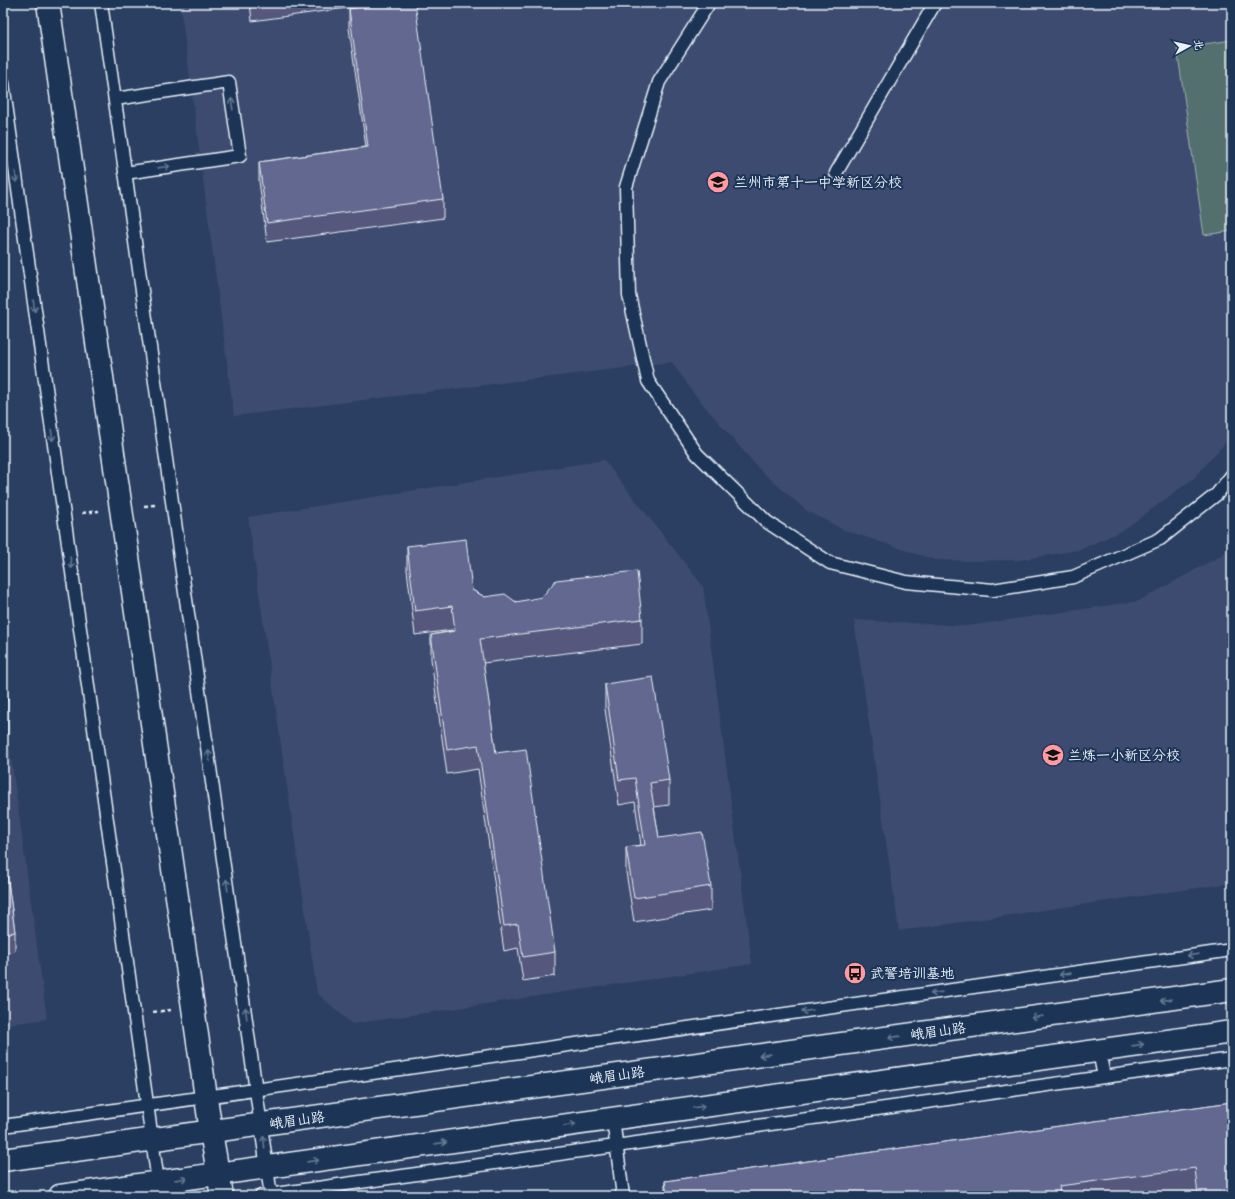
<svg xmlns="http://www.w3.org/2000/svg" width="1235" height="1199" font-family="'Playpen Sans','LXGW WenKai TC',sans-serif">
<style>
.built{fill:#3c4b70}
.grass{fill:#53706e;stroke:#9eb0b3}
.lines{fill:none;stroke-linecap:round;stroke-linejoin:round}
.service-casing{stroke:#e8f1f8;stroke-width:15}
.tertiary-casing{stroke:#e8f1f8;stroke-width:25}
.path{stroke:#e8f1f8;stroke-width:2.5;stroke-dasharray:4 3;stroke-linecap:butt}
.service{stroke:#1d3557;stroke-width:12}
.tertiary{stroke:#1d3557;stroke-width:22}
.wall{fill:#54597b;stroke:#e8f1f8}
.building{fill:#62688f;stroke:#e8f1f8}
.oneway{stroke:#64778f}
.labels{text-anchor:middle;stroke-width:4;stroke-linejoin:round;paint-order:stroke}
.poi-label{font-size:14px;fill:#e8f1f8;stroke:#1d3557;text-anchor:start}
.street-label{font-size:14px;fill:#e8f1f8;stroke:#1d3557}
</style>
<rect width="100%" height="100%" fill="#2b3f62"/>
<filter id="ink" filterUnits="userSpaceOnUse"><feTurbulence type="fractalNoise" baseFrequency=".025" numOctaves="2"/><feDisplacementMap in="SourceGraphic" scale="8" xChannelSelector="R" yChannelSelector="G"/><feConvolveMatrix kernelMatrix="1 2 1 2 8 2 1 2 1" color-interpolation-filters="sRGB"/></filter>
<g filter="url(#ink)">
<g class="built">
<polygon points="180,3 1232,3 1232,435 1193,479 1122,531 1078,550 1019,560 966,561 935,560 844,530 807,511 760,470 694,394 672,362 234,416"/>
<polygon points="604,460 703,586 752,964 352,1024 317,993 248,517"/>
<polygon points="1232,544 1232,883 899,931 854,620 967,626 1139,601 1222,555"/>
<polygon points="9,742 47,1019 3,1025 3,743"/>
</g>
<polygon class="grass" points="1232,40 1232,231 1204,235 1177,48"/>
<g class="lines">
<g class="service-casing">
<g id="service">
<polyline points="101,3 271,1196"/>
<polyline points="709,3 659,82 626,187 629,295 648,381 697,454 767,522 830,563 906,582 993,590 1073,577 1160,539 1217,494 1232,475"/>
<polyline points="3,83 160,1196"/>
<polyline points="115,99 229,82 240,156 125,173"/>
<polyline points="836,173 935,3"/>
<polyline points="1099,1051 1104,1077"/>
<polyline points="613,1119 623,1196"/>
<polyline points="3,1126 1232,950"/>
<polyline points="261,1196 1232,1059"/>
</g>
</g>
<g class="tertiary-casing">
<g id="tertiary">
<polyline points="48,3 211,1132 222,1196"/>
<polyline points="3,1160 1232,990"/>
<polyline points="60,1196 1232,1032"/>
</g>
</g>
<g class="path">
<polyline points="144,506 155,505"/>
<polyline points="82,513 99,511"/>
<polyline points="153,1012 172,1010"/>
</g>
<use href="#service" class="service"/>
<use href="#tertiary" class="tertiary"/>
</g>
<g class="wall">
<polygon points="250,3 390,3 443,199 443,218 267,242 259,181 259,162 366,147 349,28 349,9 369,7 369,5 252,21"/>
<polygon points="407,546 472,590 485,597 642,619 642,644 483,663 496,753 555,952 555,976 523,981 518,948 504,951 478,769 447,774 431,659 431,635 452,631 452,630 415,635 407,570"/>
<polygon points="3,668 8,700 8,734 3,735"/>
<polygon points="605,684 669,780 669,805 654,807 659,838 711,886 711,910 634,922 626,872 626,847 641,845 635,802 619,805 605,709"/>
<polygon points="3,846 15,932 15,951 3,953"/>
<polygon points="1232,1102 1232,1196 1195,1196 1195,1192 1167,1196 665,1196 665,1181"/>
</g>
<g class="building">
<polygon points="371,3 390,3 390,4 415,3 443,199 267,223 259,162 368,147 349,9 372,6"/>
<polygon points="466,539 472,590 485,597 505,594 516,602 542,597 556,580 637,571 642,619 480,639 496,753 526,749 555,952 523,957 518,924 504,926 478,745 447,750 431,635 455,631 452,606 415,611 407,546"/>
<polygon points="3,668 8,700 3,700"/>
<polygon points="653,677 669,780 650,783 659,838 702,832 711,886 634,898 626,847 645,845 635,778 619,780 605,684"/>
<polygon points="3,846 15,932 3,934"/>
<polygon points="1232,1102 1232,1196 1198,1196 1195,1168 1059,1186 1060,1196 1010,1196 1009,1193 990,1196 667,1196 665,1181"/>
</g>
<defs><path id="oneway-shaft" d="M-6 0H5M1.5-3L5.5 0L1.5 3" fill="none" stroke-width="1.6" stroke-linecap="round" stroke-linejoin="round"/></defs>
<g class="oneway">
<use href="#oneway-shaft" transform="translate(232 104) rotate(-98)"/>
<use href="#oneway-shaft" transform="translate(164 167) rotate(-8)"/>
<use href="#oneway-shaft" transform="translate(16 177) rotate(82)"/>
<use href="#oneway-shaft" transform="translate(34 306) rotate(82)"/>
<use href="#oneway-shaft" transform="translate(52 435) rotate(82)"/>
<use href="#oneway-shaft" transform="translate(71 563) rotate(82)"/>
<use href="#oneway-shaft" transform="translate(209 756) rotate(-98)"/>
<use href="#oneway-shaft" transform="translate(227 885) rotate(-98)"/>
<use href="#oneway-shaft" transform="translate(1193 955) rotate(172)"/>
<use href="#oneway-shaft" transform="translate(1065 974) rotate(172)"/>
<use href="#oneway-shaft" transform="translate(936 993) rotate(172)"/>
<use href="#oneway-shaft" transform="translate(1166 1000) rotate(172)"/>
<use href="#oneway-shaft" transform="translate(807 1011) rotate(172)"/>
<use href="#oneway-shaft" transform="translate(246 1013) rotate(-98)"/>
<use href="#oneway-shaft" transform="translate(1037 1017) rotate(172)"/>
<use href="#oneway-shaft" transform="translate(894 1037) rotate(172)"/>
<use href="#oneway-shaft" transform="translate(1138 1045) rotate(-8)"/>
<use href="#oneway-shaft" transform="translate(765 1055) rotate(172)"/>
<use href="#oneway-shaft" transform="translate(699 1107) rotate(-8)"/>
<use href="#oneway-shaft" transform="translate(570 1125) rotate(-8)"/>
<use href="#oneway-shaft" transform="translate(264 1142) rotate(-96)"/>
<use href="#oneway-shaft" transform="translate(441 1143) rotate(-8)"/>
<use href="#oneway-shaft" transform="translate(313 1161) rotate(-8)"/>
<use href="#oneway-shaft" transform="translate(181 1179) rotate(-8)"/>
</g>
</g>
<defs>
<g id="school-disc" transform="scale(1.15)"><circle r="9.5" fill="#ff9aa2" stroke="#1d3557"/><path d="M0-5L7-2L0 1L-7-2ZM-4 1L0 2.5L4 1V4Q0 6-4 4Z" fill="#111"/></g>
<g id="bus-disc" transform="scale(1.15)"><circle r="9.5" fill="#ff9aa2" stroke="#1d3557"/><path d="M-5-6H5V4H4V6H2V4H-2V6H-4V4H-5ZM-3.5-4V0h7V-4ZM-3.5 1.2v1.5H-2V1.2ZM2 1.2v1.5H3.5V1.2Z" fill="#111"/></g>
</defs>
<g fill-rule="evenodd">
<use href="#school-disc" x="718" y="182"/>
<use href="#school-disc" x="1053" y="755"/>
<use href="#bus-disc" x="855" y="973"/>
</g>
<g class="labels">
<g class="poi-label">
<text x="734" y="187">兰州市第十一中学新区分校</text>
<text x="1068" y="760">兰炼一小新区分校</text>
<text x="870" y="978">武警培训基地</text>
</g>
<g class="street-label">
<text transform="translate(938 1031) rotate(-8)" y="5">峨眉山路</text>
<text transform="translate(617 1075) rotate(-8)" y="5">峨眉山路</text>
<text transform="translate(297 1120) rotate(-8)" y="5">峨眉山路</text>
</g>
</g>
<rect width="1235" height="1199" fill="none" stroke="#1d3557" stroke-width="16"/>
<rect x="8" y="8" width="1219" height="1183" fill="none" stroke="#e8f1f8" stroke-width="1.5" filter="url(#ink)"/>
<g transform="translate(1189 46) rotate(82)" stroke="#1d3557" stroke-width="3" paint-order="stroke">
<path d="M0-3L7 15L0 10L-7 15Z" fill="#e8f1f8"/>
<text y="-6" font-size="11" font-weight="bold" text-anchor="middle" fill="#e8f1f8">北</text>
</g>
</svg>
